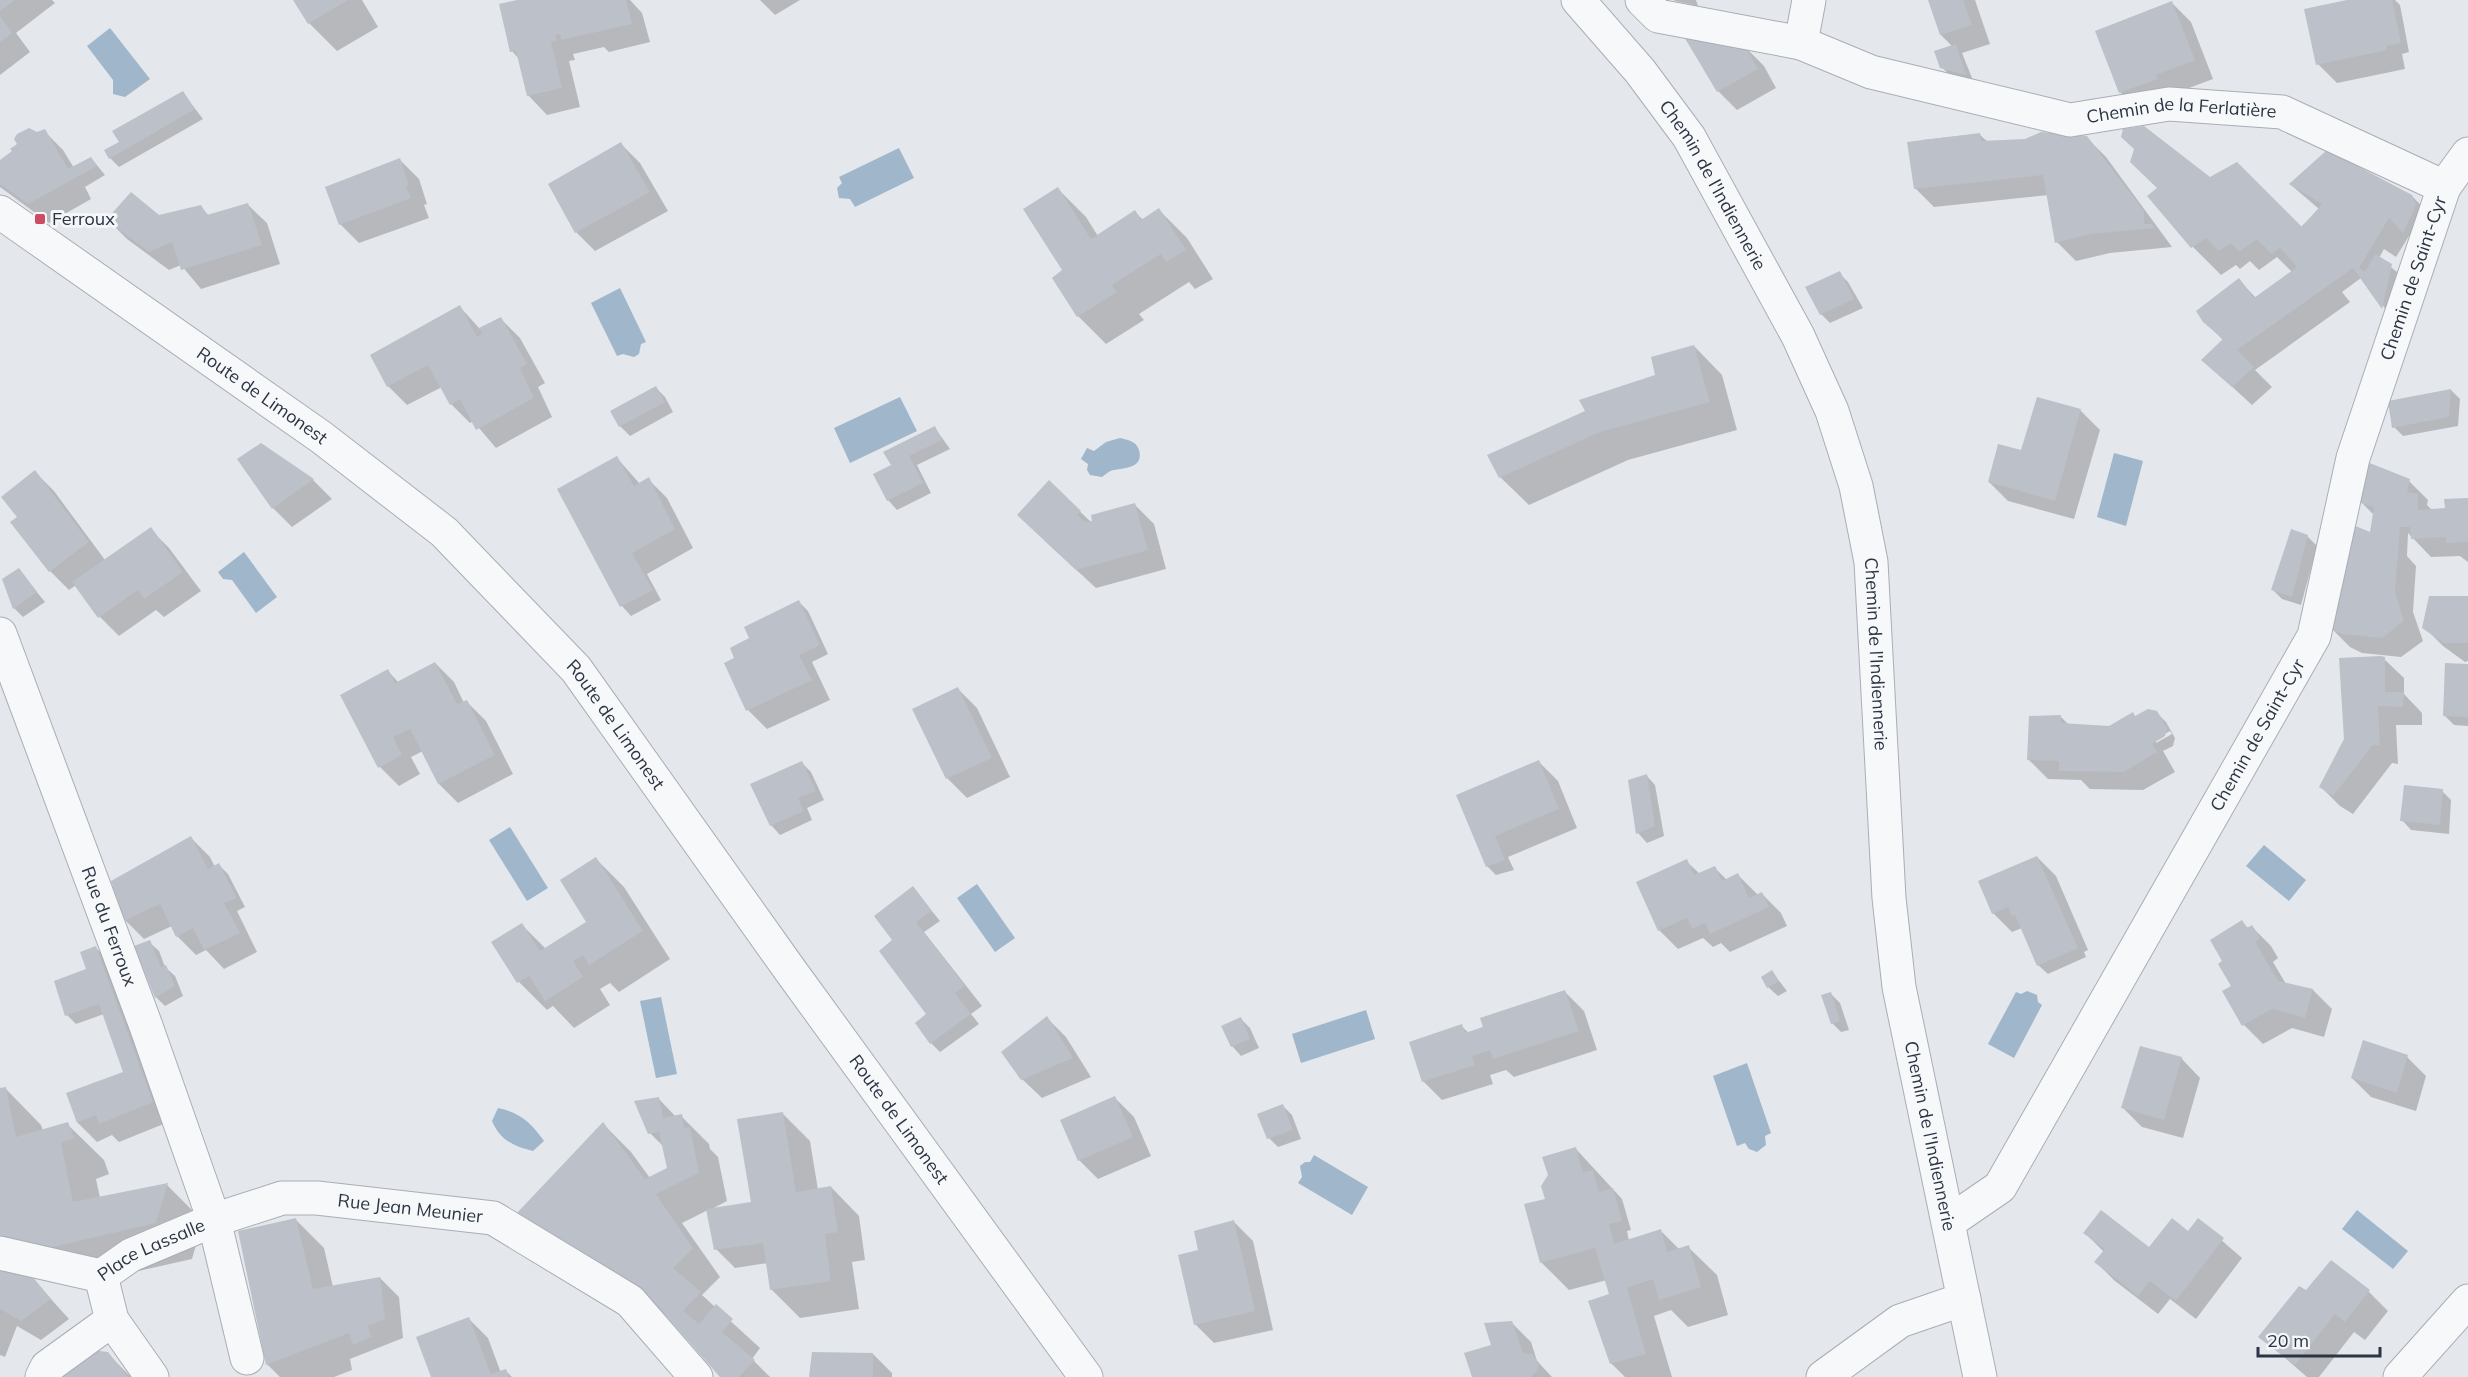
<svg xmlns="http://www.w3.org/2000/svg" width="2468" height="1377" font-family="Mulish,sans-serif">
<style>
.water{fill:#9fb6cb}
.shadow{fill:#0003;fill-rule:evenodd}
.building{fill:#bbc0c9}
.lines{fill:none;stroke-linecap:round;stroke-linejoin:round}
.minor-casing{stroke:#a9aeb6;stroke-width:35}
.minor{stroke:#f7f8fa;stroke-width:33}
.poi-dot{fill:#ce4b62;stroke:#f4f6f9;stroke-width:2}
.labels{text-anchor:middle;stroke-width:6;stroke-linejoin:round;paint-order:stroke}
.street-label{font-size:18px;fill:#2b3544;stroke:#f4f6f9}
.poi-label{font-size:18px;fill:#2b3544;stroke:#f4f6f9;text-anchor:start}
</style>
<rect width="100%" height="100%" fill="#e4e7ec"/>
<g class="water">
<polygon points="110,28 150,79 125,97 113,94 113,80 87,46"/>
<polygon points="899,148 914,178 855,207 850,199 839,198 837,188 842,183 839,177"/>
<polygon points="620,288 646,342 641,344 639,354 634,357 623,354 617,356 591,303"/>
<polygon points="900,397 917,431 850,463 834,428"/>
<path d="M 1120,438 C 1128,440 1136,441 1139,450 C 1144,468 1125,468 1114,470 C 1110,470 1106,474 1102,477 L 1090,475 L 1087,470 L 1088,464 L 1081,459 L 1087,448 L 1094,451 L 1106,442 Z"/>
<polygon points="2114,453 2143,461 2126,526 2097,517"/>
<polygon points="244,552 277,597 256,613 232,580 223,579 218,572"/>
<polygon points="510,827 548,888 527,901 489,840"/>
<polygon points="2264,845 2306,880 2289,901 2246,866"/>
<polygon points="977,884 1015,938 995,952 957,898"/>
<polygon points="2027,991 2037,995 2038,1002 2042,1005 2014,1058 1988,1044 2016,992 2021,994"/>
<polygon points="661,997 677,1074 656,1078 640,1001"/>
<polygon points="1366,1010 1375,1039 1301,1063 1292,1034"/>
<polygon points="1747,1063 1771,1133 1765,1136 1766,1145 1757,1152 1749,1149 1745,1143 1737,1146 1713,1076"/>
<path d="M 498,1108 C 521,1113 531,1123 544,1141 L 533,1151 C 513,1146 500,1140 492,1121 Z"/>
<polygon points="1314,1155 1368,1187 1352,1215 1298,1183 1302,1177 1300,1166 1305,1162 1310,1162"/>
<polygon points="2357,1210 2408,1251 2393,1269 2342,1229"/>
</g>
<g class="shadow">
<polygon points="0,0 52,0 55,3 16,33 30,52 0,75"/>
<polygon points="295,0 362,0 378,27 337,51 309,23"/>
<polygon points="523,0 630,0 642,13 650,42 609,52 604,47 573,54 575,60 569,61 580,107 547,115 528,95 519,59 512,51"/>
<polygon points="760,0 800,0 775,15"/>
<polygon points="1674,0 1696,0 1698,6 1675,1"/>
<polygon points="1929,0 1975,0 1990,44 1962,53 1974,83 1951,77 1942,67 1953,47 1941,35"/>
<polygon points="2354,0 2395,0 2400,5 2409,52 2402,54 2405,69 2337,83 2318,64"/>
<polygon points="2172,3 2191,22 2213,79 2173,94 2139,111 2120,92"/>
<polygon points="1686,37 1745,47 1764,66 1776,88 1737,110 1718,91"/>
<polygon points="183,93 203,119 119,167 110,158 121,143"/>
<polygon points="44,131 63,150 74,168 91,158 105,175 85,187 91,199 49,223 0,187 0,161 14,152 19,144"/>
<polygon points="1979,134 1988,142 2086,137 2106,157 2172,247 2110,253 2076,261 2057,242 2048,195 1934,207 1915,188 1922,140"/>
<polygon points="621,144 640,163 668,211 595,251 576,232"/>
<polygon points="400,160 419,179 427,204 424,205 429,218 359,243 340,224"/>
<polygon points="2210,178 2300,228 2319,209 2291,185 2412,196 2431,216 2423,250 2409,236 2396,257 2384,249 2379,258 2401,275 2391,316 2361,278 2342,292 2350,302 2255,370 2272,387 2252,405 2203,360 2224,341 2204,321 2239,280 2256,298 2292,272 2277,257 2259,270 2250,261 2240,269 2236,265 2221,275 2193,247 2149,196"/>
<polygon points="1058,189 1086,217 1098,236 1135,212 1143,220 1159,210 1187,238 1213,279 1195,289 1189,282 1139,314 1144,320 1106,344 1078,316"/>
<polygon points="247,204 267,223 280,264 201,289 181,265 169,270 127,239 108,220 158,216 201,207 209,216"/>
<polygon points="1839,273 1848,282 1863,308 1830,323 1821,314"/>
<polygon points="460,307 480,329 501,319 520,338 545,383 538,387 552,417 496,448 473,421 470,423 451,404 442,387 407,405 388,386"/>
<polygon points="1694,346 1722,375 1737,430 1628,460 1529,505 1500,477 1587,412 1657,376"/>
<polygon points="656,388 665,397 673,412 630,436 620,426 612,411"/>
<polygon points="2451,390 2460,399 2458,426 2403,436 2394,427 2390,403"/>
<polygon points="2038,399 2081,411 2100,430 2074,519 2008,501 1989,482 2022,452"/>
<polygon points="935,428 950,449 917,465 931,493 897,510 888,500 893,466"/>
<polygon points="261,445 313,480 332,499 292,527 273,508"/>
<polygon points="617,458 640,484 648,479 667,498 693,548 647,574 661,600 631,616 622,606 559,490"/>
<polygon points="35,472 54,491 105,560 150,529 169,548 201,591 164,617 156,610 119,636 100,617 76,585 69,590 50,571 19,517"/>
<polygon points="2409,481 2428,500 2427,505 2432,510 2446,509 2468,499 2468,562 2460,556 2431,557 2408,533 2407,556 2416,566 2413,612 2423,641 2401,657 2362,653 2350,647 2331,628 2371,534 2374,515 2360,501"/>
<polygon points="1049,482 1091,522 1135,505 1154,524 1166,569 1096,588 1045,541"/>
<polygon points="2307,536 2317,546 2301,605 2282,599 2273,590"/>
<polygon points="19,570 45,602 23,617 14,608"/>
<polygon points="2468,597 2468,661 2465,662 2443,646 2424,627"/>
<polygon points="799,602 808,611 828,654 812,662 830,700 767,729 748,710 736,658 751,639"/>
<polygon points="2384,659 2404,678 2404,694 2422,713 2422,725 2396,725 2398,764 2392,763 2353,814 2340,806 2321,787"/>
<polygon points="435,663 454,682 464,703 467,702 486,721 513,774 458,803 439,784 423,751 411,757 420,774 399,786 380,767 388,671 398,682"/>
<polygon points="2468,665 2468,726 2454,725 2445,716"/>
<polygon points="958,689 977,708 1010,777 967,798 948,779 914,710"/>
<path d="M 2156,712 L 2166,722 L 2175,738 L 2173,746 L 2163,751 L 2175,772 L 2143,790 L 2090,789 L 2081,780 L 2048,779 L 2029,760 L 2061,717 L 2069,725 L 2110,728 ZM 2170,731 L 2172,734 L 2156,743 L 2156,739 Z"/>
<polygon points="801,762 811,772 824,800 807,808 812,820 780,835 771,825"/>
<polygon points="1539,762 1558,781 1577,828 1508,857 1514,870 1496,875 1487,866 1477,843"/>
<polygon points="1646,775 1655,785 1664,836 1647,843 1638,833 1630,781"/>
<polygon points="2442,791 2451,800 2449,834 2411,830 2402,820"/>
<polygon points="191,838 210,857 215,867 219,865 228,874 245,907 237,911 257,952 224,969 206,950 196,955 177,936 172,926 144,939 125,920"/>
<polygon points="2037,857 2056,876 2088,950 2084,952 2086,957 2048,974 2038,965 2022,928 2012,932 1993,913"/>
<polygon points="596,859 624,887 670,959 619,992 610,983 600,989 610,1005 574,1028 553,1006 547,1010 519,982 493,942 522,925 546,949 588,923"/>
<polygon points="1686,861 1700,874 1715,868 1727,880 1738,875 1758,895 1762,894 1781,913 1787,926 1730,952 1721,943 1713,947 1703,938 1678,949 1659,930"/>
<polygon points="913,888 940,921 924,932 982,1006 971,1014 979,1024 940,1052 931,1043 929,1015 895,941"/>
<polygon points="2242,922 2249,929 2252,927 2271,946 2278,958 2273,962 2286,984 2313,990 2332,1009 2324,1037 2292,1028 2263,1044 2244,1025 2224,961"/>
<polygon points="149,942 159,951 165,967 175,976 183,996 165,1006 156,997"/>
<polygon points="96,948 115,967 171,1121 119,1142 112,1135 97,1142 78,1123 68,1094 125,1073 104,1014 76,1024 67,1015"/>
<polygon points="1772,972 1787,991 1778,996 1768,987"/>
<polygon points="1565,992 1584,1011 1597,1050 1514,1077 1506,1070 1490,1075 1493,1084 1442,1100 1423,1081 1461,1026 1469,1033"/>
<polygon points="1831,994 1840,1003 1849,1030 1841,1032 1832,1023"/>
<polygon points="1047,1018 1066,1037 1091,1077 1042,1098 1022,1079"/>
<polygon points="1241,1019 1250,1028 1259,1048 1241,1056 1232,1046"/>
<polygon points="2407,1057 2426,1076 2416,1111 2371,1097 2352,1078"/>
<polygon points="2181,1058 2200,1078 2183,1138 2142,1127 2123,1108"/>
<polygon points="5,1088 41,1125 43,1131 67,1124 104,1160 109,1174 96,1179 100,1198 167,1185 203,1221 192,1259 81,1284 31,1277 69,1319 41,1340 17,1326 5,1357 0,1355 0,1090"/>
<polygon points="1115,1098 1134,1117 1151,1156 1098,1179 1079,1160"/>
<polygon points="659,1099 676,1117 681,1116 709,1144 710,1149 718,1157 727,1201 712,1209 754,1206 782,1113 810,1141 818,1190 831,1187 859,1216 865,1260 852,1262 859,1309 800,1318 772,1290 768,1263 735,1268 716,1249 708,1210 682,1223 720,1277 702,1295 760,1348 752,1359 770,1377 722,1377 669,1316 547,1241 519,1213 603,1124 631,1152 650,1178 668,1169 663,1146 650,1133"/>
<polygon points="1283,1106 1292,1115 1301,1139 1278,1147 1269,1138"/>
<polygon points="1576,1149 1622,1199 1631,1230 1627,1231 1629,1241 1661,1231 1680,1250 1688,1247 1717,1275 1728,1315 1688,1327 1671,1310 1654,1316 1672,1377 1625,1377 1611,1363 1611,1295 1607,1280 1569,1290 1541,1262 1547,1200"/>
<polygon points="296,1220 324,1248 333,1287 380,1278 399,1297 403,1338 350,1359 352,1370 334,1377 280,1377 267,1364"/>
<polygon points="2198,1220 2242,1258 2196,1319 2170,1299 2158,1314 2115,1281 2096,1262 2104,1252 2085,1233 2156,1255 2188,1233"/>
<polygon points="1234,1222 1253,1241 1273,1330 1214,1343 1195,1324"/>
<polygon points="2331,1262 2369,1292 2388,1311 2365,1340 2354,1332 2319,1377 2307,1377 2260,1336 2306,1292"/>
<polygon points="469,1319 488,1338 501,1373 506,1371 512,1377 432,1377"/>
<polygon points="1512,1323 1531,1342 1537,1361 1552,1377 1473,1377 1493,1346"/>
<polygon points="108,1354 131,1377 60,1377"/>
<polygon points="873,1354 892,1373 892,1377 811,1377"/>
</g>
<g class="building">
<polygon points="0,0 15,0 0,11"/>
<polygon points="293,0 348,0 308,24"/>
<polygon points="517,0 626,0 632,24 561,40 560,34 555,35 557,41 551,42 562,88 527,96 516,51 510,52 499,4"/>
<polygon points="1928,0 1963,0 1972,25 1940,35"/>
<polygon points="2347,0 2392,0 2401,43 2386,46 2387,50 2316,65 2304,9"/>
<polygon points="2172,1 2195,60 2156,75 2158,79 2119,93 2095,31"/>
<polygon points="0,16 12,33 0,42"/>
<polygon points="1683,35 1745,46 1758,69 1717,92"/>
<polygon points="1956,44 1966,75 1940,68 1934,51"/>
<polygon points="183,91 195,109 109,159 104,150 119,142 112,131"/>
<polygon points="2144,126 2210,177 2237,162 2302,227 2322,204 2289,184 2327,150 2412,195 2416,205 2403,233 2389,218 2359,268 2365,272 2375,254 2392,264 2382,309 2353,268 2237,350 2254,367 2232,387 2201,360 2223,339 2203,322 2196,311 2239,278 2254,298 2297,267 2280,248 2272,254 2257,239 2239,252 2231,243 2219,251 2206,238 2191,248 2147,196 2157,188 2130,162 2134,149 2121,137 2123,129"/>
<polygon points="29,128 37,132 45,129 68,169 91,157 97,166 28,204 0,184 0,160 12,151 10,149 17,144 14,139 17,134"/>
<polygon points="2041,132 2087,136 2144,211 2144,224 2152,224 2155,228 2091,234 2055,243 2043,175 1914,189 1907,142 1980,133 1981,141 2025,139"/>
<polygon points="621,142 650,192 575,233 548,184"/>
<polygon points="400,158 409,185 406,186 411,198 339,225 325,187"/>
<polygon points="1058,187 1091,239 1135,210 1141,220 1159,208 1186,250 1166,262 1161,254 1112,285 1117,292 1077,317 1052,278 1062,270 1023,209"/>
<polygon points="131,192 159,215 201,205 207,215 248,203 262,245 181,270 172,242 149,252 106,220"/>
<polygon points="1840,271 1854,299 1820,315 1805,287"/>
<polygon points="460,305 477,337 482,334 479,328 501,317 527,364 520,368 534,398 476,430 460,399 450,405 428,365 387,387 370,355"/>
<polygon points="1694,345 1710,402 1600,432 1499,478 1487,455 1585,411 1579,400 1655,375 1651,357"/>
<polygon points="656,386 665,402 619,427 610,411"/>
<polygon points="2451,389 2449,417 2392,428 2388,401"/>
<polygon points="2037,397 2081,409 2055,501 1988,482 1998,444 2021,450"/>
<polygon points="935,426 942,440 909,456 923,483 887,501 873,474 891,465 883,452"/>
<polygon points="261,443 314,479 272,509 237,459"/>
<polygon points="617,456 634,486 649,477 675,529 632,553 653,590 620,607 557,489"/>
<polygon points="2367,462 2410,479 2407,492 2418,494 2418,510 2445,508 2444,499 2468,498 2468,542 2446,543 2446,537 2411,539 2410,527 2400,527 2395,592 2404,621 2382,638 2342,634 2329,628 2353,525 2370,532 2374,507 2358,502"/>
<polygon points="35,470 89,542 49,572 10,522 17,517 1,497"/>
<polygon points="1049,480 1081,511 1077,515 1085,522 1092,521 1091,515 1135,503 1148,550 1076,570 1017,515"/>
<polygon points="151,527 183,572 144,599 138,590 98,618 72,582"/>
<polygon points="2291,529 2308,535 2292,597 2271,590"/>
<polygon points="19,568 37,592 13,609 2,579"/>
<polygon points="2429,596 2468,596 2468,643 2444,643 2422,628"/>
<polygon points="799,600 820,645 799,655 812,680 746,711 724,663 734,658 730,648 749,638 744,627"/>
<polygon points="2381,656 2385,657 2385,692 2404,692 2403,707 2378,706 2380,745 2373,745 2333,796 2319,787 2344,739 2339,658"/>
<polygon points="435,662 457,704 467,700 495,755 438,784 410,729 393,737 402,755 378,768 340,695 388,669 395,683"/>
<polygon points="2445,663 2468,664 2468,717 2443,716"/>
<polygon points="958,687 992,758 946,779 912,709"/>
<polygon points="2148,709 2157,711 2167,728 2165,736 2152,744 2157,752 2124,772 2059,771 2059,761 2027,760 2029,716 2061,715 2061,723 2109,726 2133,712 2135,716"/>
<polygon points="1539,760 1559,809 1495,836 1505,860 1486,867 1456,795"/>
<polygon points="802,761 816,791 798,798 804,811 770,826 750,784"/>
<polygon points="1647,774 1655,826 1636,834 1628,780"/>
<polygon points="2404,785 2443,789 2440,825 2400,821"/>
<polygon points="191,836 208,869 219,863 237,898 224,903 240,933 204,950 193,928 176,937 160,904 124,921 111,881"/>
<polygon points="2037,856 2078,948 2037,966 2015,915 2012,916 2008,907 1992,914 1978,881"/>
<polygon points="596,857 643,931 589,965 583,955 573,961 583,977 545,1001 529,976 517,983 491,942 522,923 540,951 586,922 560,880"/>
<polygon points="1687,859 1694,875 1715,866 1722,881 1738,873 1749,898 1762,892 1769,907 1710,934 1705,923 1692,929 1687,918 1658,931 1636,882"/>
<polygon points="913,886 932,911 916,922 965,986 955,993 971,1014 930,1044 915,1023 926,1014 879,951 892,940 874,916"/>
<polygon points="2242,920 2247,928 2252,925 2260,938 2255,942 2278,981 2313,989 2305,1018 2272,1009 2242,1026 2222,991 2231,986 2218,964 2222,961 2210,940"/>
<polygon points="150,940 161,967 166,965 175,986 155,998 134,946"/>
<polygon points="96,946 153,1102 99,1124 96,1115 77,1123 66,1093 123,1072 99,1004 65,1016 54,981 86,969 80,952"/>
<polygon points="1772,970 1779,981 1767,988 1761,977"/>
<polygon points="1565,990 1579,1031 1493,1059 1490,1050 1472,1056 1475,1065 1422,1082 1409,1042 1462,1024 1465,1033 1483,1027 1480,1018"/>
<polygon points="1831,992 1840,1021 1831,1024 1821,995"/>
<polygon points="1047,1016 1073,1058 1021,1080 1001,1052"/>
<polygon points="1241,1017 1250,1039 1231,1047 1221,1026"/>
<polygon points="2363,1040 2408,1055 2397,1093 2351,1078"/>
<polygon points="2140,1046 2182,1057 2164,1120 2121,1108"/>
<polygon points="6,1087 16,1137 68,1122 74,1138 61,1143 73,1202 168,1183 156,1223 44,1249 0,1239 0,1088"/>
<polygon points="1115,1096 1133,1137 1078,1161 1060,1120"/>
<polygon points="659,1097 663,1118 682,1114 684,1128 690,1127 699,1173 656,1194 693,1248 673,1268 701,1292 683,1311 699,1324 716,1304 733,1319 722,1332 755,1360 739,1377 720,1377 646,1293 517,1213 603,1122 645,1179 667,1168 659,1132 648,1134 634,1101"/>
<polygon points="1283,1104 1293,1130 1267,1139 1257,1114"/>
<polygon points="783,1112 796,1192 831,1186 838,1232 825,1234 831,1281 770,1290 763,1243 714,1250 706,1209 751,1202 737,1119"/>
<polygon points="1576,1147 1583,1172 1593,1170 1599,1192 1613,1188 1622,1221 1609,1224 1614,1244 1661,1229 1667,1252 1689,1245 1701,1287 1659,1300 1653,1279 1627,1288 1646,1354 1610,1364 1588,1301 1609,1294 1595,1248 1540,1263 1524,1204 1545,1199 1541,1186 1548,1175 1542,1157"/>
<polygon points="2101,1210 2149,1247 2172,1218 2188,1231 2198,1218 2224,1238 2176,1301 2150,1281 2138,1296 2094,1262 2105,1249 2083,1233"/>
<polygon points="296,1218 313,1289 380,1277 385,1319 367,1326 372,1337 353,1345 349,1333 266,1365 238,1231"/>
<polygon points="1234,1220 1255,1311 1194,1325 1178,1255 1198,1250 1194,1231"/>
<polygon points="2331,1260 2370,1290 2345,1322 2335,1314 2295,1365 2258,1337 2299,1286 2306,1290"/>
<polygon points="0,1268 31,1275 51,1299 21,1321 0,1309"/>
<polygon points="469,1317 491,1374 506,1369 509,1377 431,1377 416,1337"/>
<polygon points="1512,1321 1523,1353 1532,1354 1539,1363 1537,1371 1531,1377 1472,1377 1464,1353 1491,1345 1484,1323"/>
<polygon points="91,1350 108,1352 128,1377 57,1377"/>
<polygon points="812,1352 873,1353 873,1377 809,1377"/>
</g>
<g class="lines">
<g class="minor-casing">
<g id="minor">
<path id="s1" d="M 1578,0 L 1640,71 L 1689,137 L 1798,336 L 1832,411 L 1856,486 L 1871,562 L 1889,898 L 1899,987 L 1980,1377"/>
<path id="s2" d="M 1642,0 L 1658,16 L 1801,43 L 1871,72 L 2070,120 L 2169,104 L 2282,112 L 2444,187"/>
<polyline points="1801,43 1809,0"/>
<path id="s3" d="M 0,212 L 321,437 L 444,532 L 576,669 L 790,970 L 1086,1377"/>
<path id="s4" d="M 0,634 L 146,1026 L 214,1220 L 247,1358"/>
<path id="s5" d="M 1949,1222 L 2000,1187 L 2314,636 L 2353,458 L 2444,187 L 2468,154"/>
<polyline points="0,1253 101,1276"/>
<path id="s6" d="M 101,1276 L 131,1255 L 214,1220 L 282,1198 L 317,1198 L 493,1218 L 630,1301 L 696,1377"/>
<polyline points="101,1276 112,1320 152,1377"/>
<polyline points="42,1377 47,1367 112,1320"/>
<polyline points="1823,1377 1900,1321 1964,1299"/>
<polyline points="2400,1377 2468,1301"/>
</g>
</g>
<use href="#minor" class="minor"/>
</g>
<rect class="poi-dot" x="34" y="213" width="12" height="12" rx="3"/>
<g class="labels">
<g class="street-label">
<text dy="6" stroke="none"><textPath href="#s2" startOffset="561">Chemin de la Ferlatière</textPath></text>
<text dy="6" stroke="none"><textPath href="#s1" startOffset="230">Chemin de l'Indiennerie</textPath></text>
<text dy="6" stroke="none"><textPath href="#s5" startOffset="1068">Chemin de Saint-Cyr</textPath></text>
<text dy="6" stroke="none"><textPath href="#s3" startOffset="320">Route de Limonest</textPath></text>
<text dy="6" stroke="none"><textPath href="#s1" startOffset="734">Chemin de l'Indiennerie</textPath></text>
<text dy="6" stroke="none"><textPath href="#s3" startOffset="806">Route de Limonest</textPath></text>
<text dy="6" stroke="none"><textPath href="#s5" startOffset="582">Chemin de Saint-Cyr</textPath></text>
<text dy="6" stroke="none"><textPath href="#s4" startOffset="312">Rue du Ferroux</textPath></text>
<text dy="6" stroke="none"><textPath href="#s3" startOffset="1292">Route de Limonest</textPath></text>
<text dy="6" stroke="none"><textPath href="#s1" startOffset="1220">Chemin de l'Indiennerie</textPath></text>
<text dy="6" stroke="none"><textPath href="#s6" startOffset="327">Rue Jean Meunier</textPath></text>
<text dy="6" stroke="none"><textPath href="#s6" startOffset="57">Place Lassalle</textPath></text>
</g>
<g class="poi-label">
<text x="52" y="225">Ferroux</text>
</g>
</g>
<path d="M2258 1347v9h122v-9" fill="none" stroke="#2b3544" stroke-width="3"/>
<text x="2267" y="1347" font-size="18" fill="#2b3544" stroke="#f4f6f9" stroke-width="4.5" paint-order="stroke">20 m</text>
</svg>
